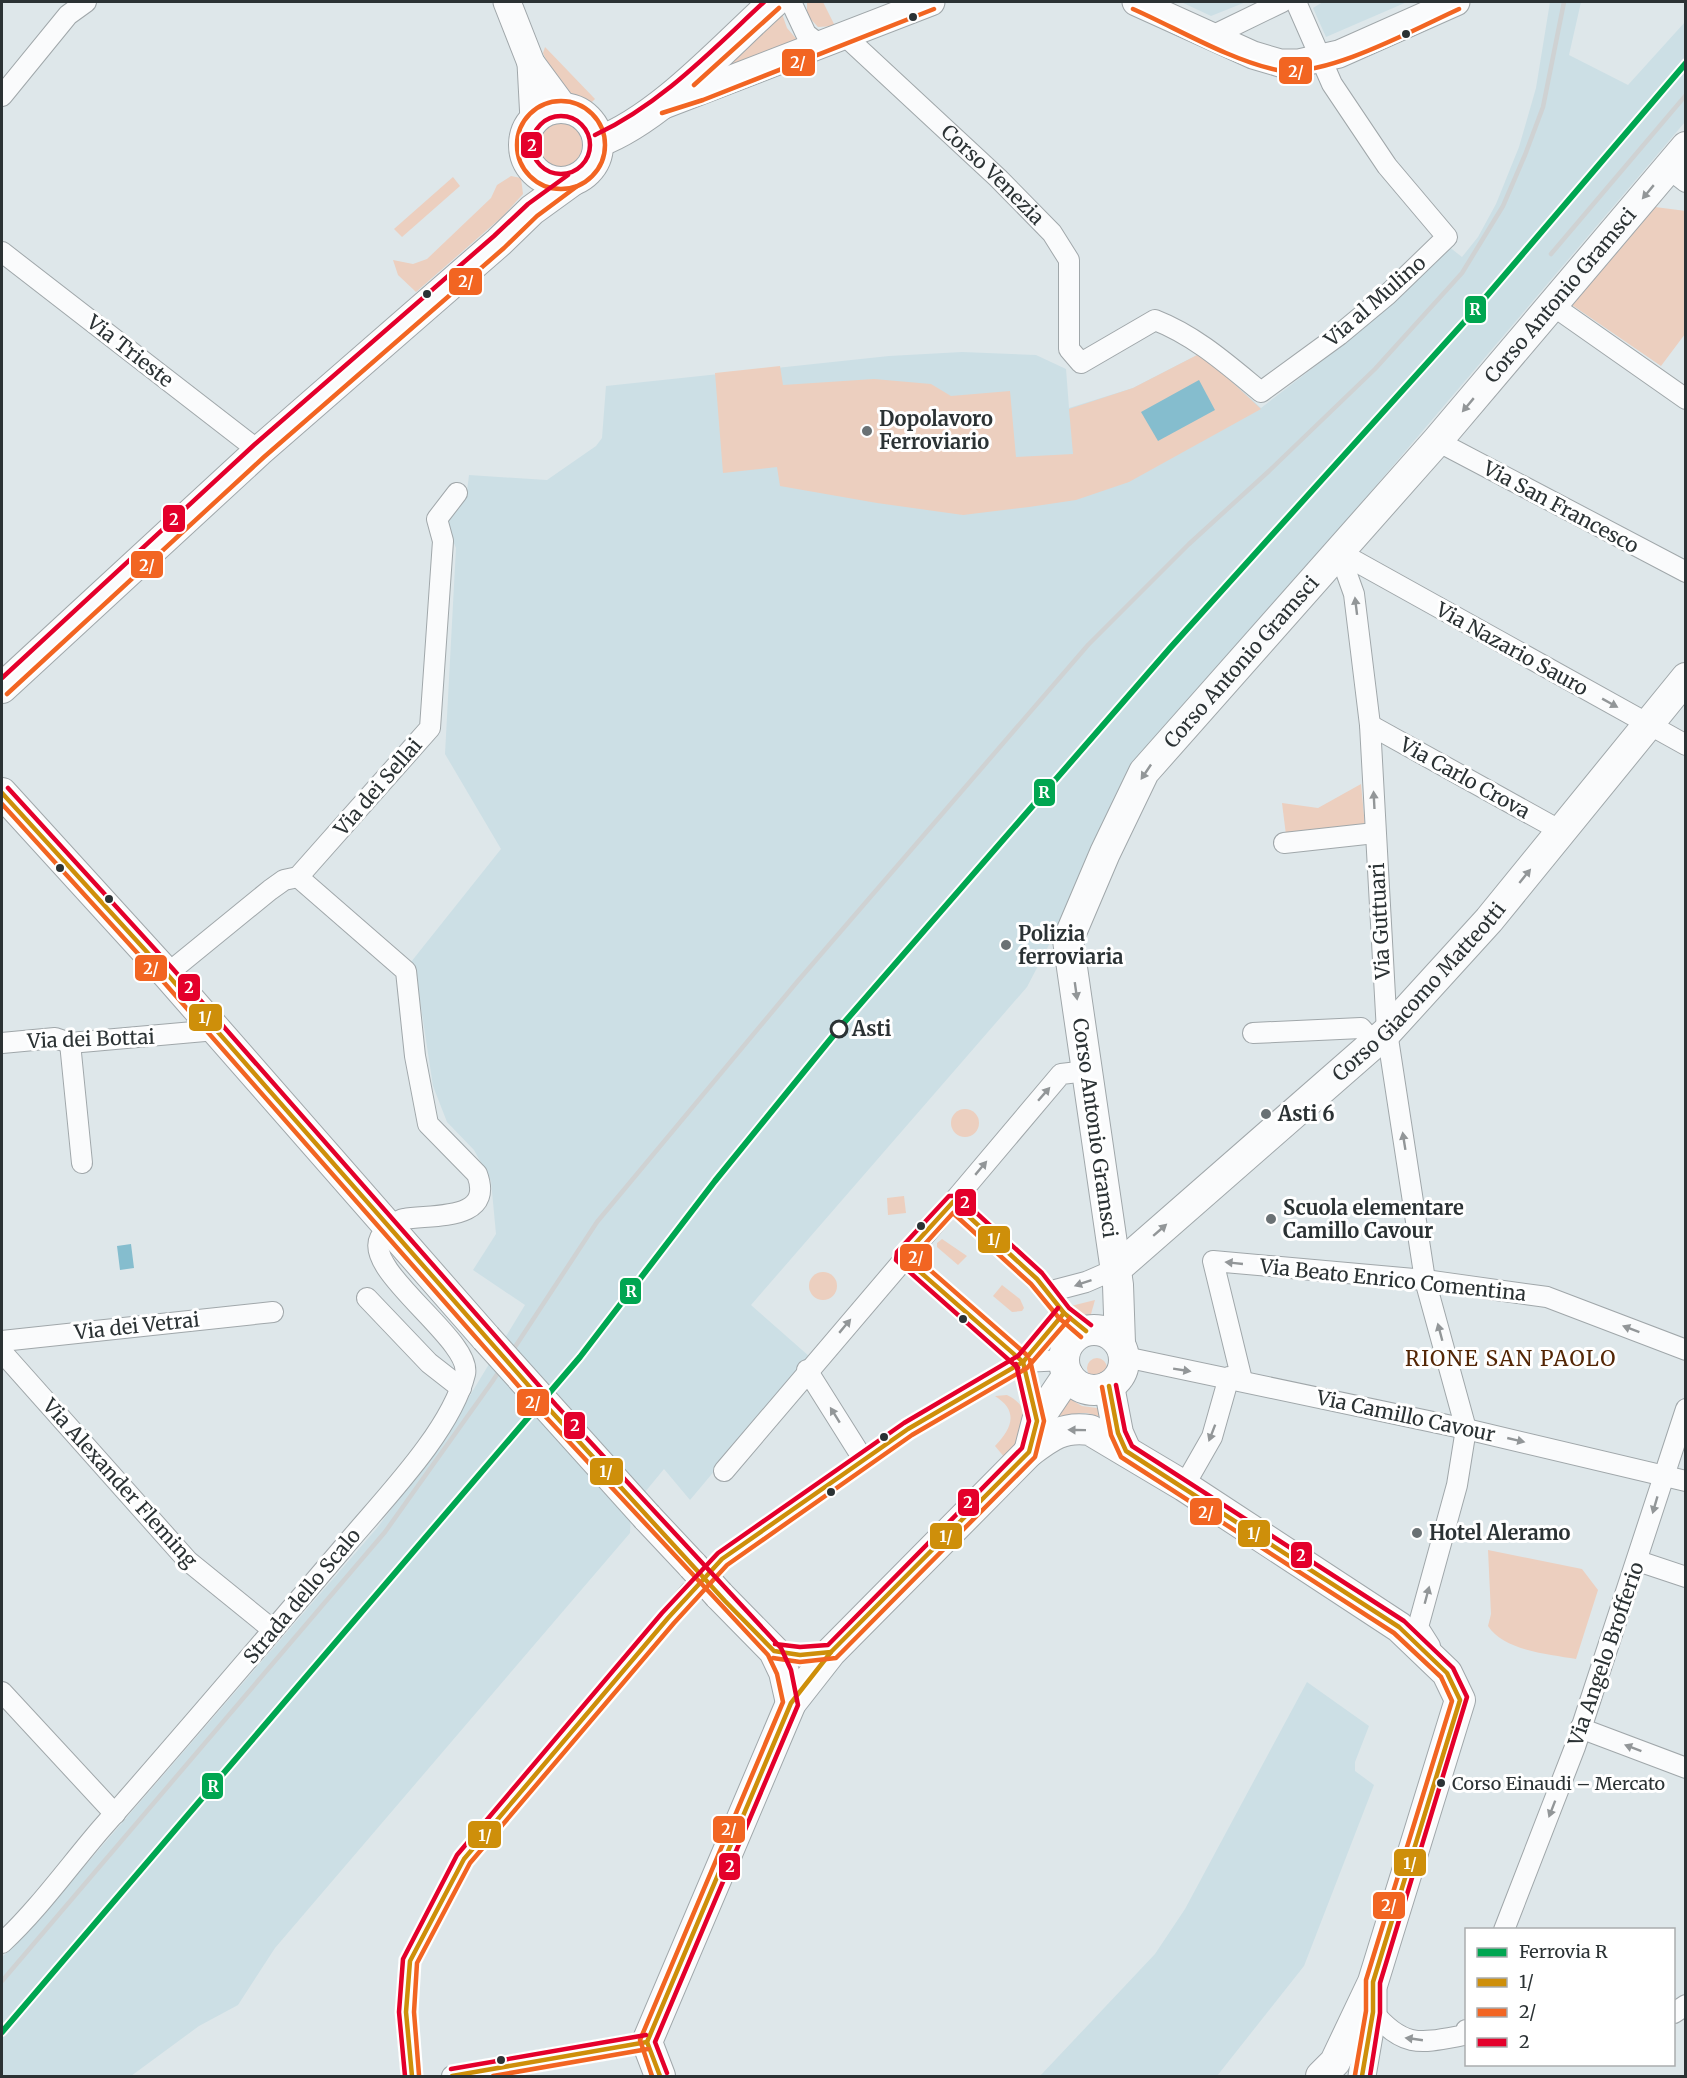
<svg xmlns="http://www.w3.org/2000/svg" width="1687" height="2078" font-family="Merriweather,serif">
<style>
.built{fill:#ccdfe5}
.green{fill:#eccfbf}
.water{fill:#85bdce}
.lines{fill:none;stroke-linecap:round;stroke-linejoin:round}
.street-casing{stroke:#a0a7aa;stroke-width:22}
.secondary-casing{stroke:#a0a7aa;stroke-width:29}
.primary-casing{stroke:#a0a7aa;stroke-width:32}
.street{stroke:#fafbfc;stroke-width:20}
.secondary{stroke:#fafbfc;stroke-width:27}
.primary{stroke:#fafbfc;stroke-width:30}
.rail{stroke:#cfd2d3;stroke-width:4.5}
.primary-bridge-casing{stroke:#a0a7aa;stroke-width:32;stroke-linecap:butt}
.primary-bridge{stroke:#fafbfc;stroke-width:30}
.bus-1-casing{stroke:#fff;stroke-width:9}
.bus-2-casing{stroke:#fff;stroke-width:9}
.bus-3-casing{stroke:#fff;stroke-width:9}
.bus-1{stroke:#ce8f0a;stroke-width:4.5}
.bus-2{stroke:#f26522;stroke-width:4.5}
.bus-3{stroke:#e4002b;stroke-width:4.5}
.rail-1-casing{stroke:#fff;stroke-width:10}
.rail-1{stroke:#00a651;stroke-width:6}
.oneway{fill:#929698}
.bus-dot{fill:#2b3234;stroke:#fff;stroke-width:2}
.poi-dot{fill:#6a7174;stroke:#fff;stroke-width:2}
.stop-dot{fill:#fff;stroke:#2b3234;stroke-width:3}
.labels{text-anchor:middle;stroke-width:6;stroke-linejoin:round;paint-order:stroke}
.bus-label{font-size:18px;fill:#2b3234;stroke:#fff;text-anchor:start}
.street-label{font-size:20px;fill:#2b3234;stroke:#fff}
.poi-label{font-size:20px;font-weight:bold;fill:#2b3234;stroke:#fff;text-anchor:start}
.stop-label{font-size:20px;font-weight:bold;fill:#2b3234;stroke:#fff;text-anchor:start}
.neighbourhood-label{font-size:21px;letter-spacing:1.5px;fill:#542605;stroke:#fff}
.line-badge{stroke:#fff;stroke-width:2}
.badge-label{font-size:16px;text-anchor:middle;font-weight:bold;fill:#fff}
</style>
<rect width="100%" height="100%" fill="#dee7ea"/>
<g class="built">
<polygon points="1181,2 1246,2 1211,16"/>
<polygon points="1323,2 1407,2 1326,37 1313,8"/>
<polygon points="1550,2 1581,2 1569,55 1628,85 1685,22 1685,122 1148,754 1027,987 751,1305 810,1357 690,1500 664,1469 631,1509 630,1533 275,1948 238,2005 199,2026 131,2076 2,2076 2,1957 25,1935 377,1528 419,1472 469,1397 525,1305 473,1270 496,1234 491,1181 474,1150 447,1122 433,1086 415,968 411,962 501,849 445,754 456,548 447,527 450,516 466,499 469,475 547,480 596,446 602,438 606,386 889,356 962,352 1036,355 1066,369 1069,408 1133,388 1201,353 1261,408 1362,330 1448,246 1462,257 1478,237 1496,204 1519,147 1536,88"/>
<polygon points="1307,1682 1369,1726 1355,1762 1355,1771 1374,1785 1304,1966 1217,2076 1040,2076 1155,1954 1185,1909"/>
</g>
<g class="green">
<polygon points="807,2 823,2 835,26 818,27 807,15"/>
<polygon points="781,11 787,28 799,42 732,68 727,66"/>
<path d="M 545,47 L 595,99 L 591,103 C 562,98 554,77 543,53 Z"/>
<circle cx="560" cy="145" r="22"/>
<polygon points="511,176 521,178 523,194 503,216 416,292 398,275 393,260 413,264 427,259 491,198 497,185"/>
<polygon points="453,177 460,186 402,237 394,229"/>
<polygon points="1655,207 1686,211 1685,334 1661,366 1572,305"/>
<polygon points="1201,353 1261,409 1129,482 1076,500 1029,507 963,515 877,503 780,486 777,467 723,473 715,373 780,366 783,385 874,379 931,384 951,396 1010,391 1016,457 1073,454 1069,409 1133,388"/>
<polygon points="1361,784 1365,826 1286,835 1282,803 1318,808"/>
<circle cx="965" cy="1123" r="14"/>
<polygon points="904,1196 906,1213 888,1215 887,1198"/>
<polygon points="942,1239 967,1256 958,1265 937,1247 937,1243"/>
<circle cx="823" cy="1286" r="14"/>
<polygon points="1002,1285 1020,1299 1024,1308 1022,1311 1012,1312 993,1296"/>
<polygon points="1095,1300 1089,1321 1071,1306"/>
<circle cx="1097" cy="1368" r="10"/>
<path d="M 1007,1395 C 1025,1404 1027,1415 1027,1433 L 1005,1458 L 995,1446 C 1011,1429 1020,1412 995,1396 Z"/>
<path d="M 1070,1399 L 1082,1406 L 1104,1409 L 1105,1420 C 1089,1411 1078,1410 1062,1421 L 1057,1418 Z"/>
<path d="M 1488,1550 L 1582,1569 L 1598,1590 L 1576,1659 C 1549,1654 1504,1651 1488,1626 L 1491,1614 Z"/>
</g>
<g class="water">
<polygon points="1199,380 1215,410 1158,441 1141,412"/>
<polygon points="131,1244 134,1268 120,1270 117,1246"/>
</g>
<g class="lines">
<g class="street-casing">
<g id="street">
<polyline points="791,2 806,34 820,45"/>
<path id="s1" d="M 844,35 L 998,178 L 1052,233 L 1069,260 L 1069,349 L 1081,363 L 1155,320 C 1196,336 1228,365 1261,392 L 1339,335 L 1387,295 L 1447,237 L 1387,166 L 1332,84 L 1296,2"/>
<polyline points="1212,36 1282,2"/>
<polyline points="2,96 68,15 86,2"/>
<polyline points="1668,168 1686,182"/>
<polyline points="2,252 259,451"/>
<polyline points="1552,305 1686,399"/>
<polyline points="1437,441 1686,572"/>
<polyline points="1339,552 1354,594 1370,725 1387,1032 1425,1280 1466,1429 1457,1485 1418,1627 1430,1646"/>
<polyline points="1339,552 1686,745"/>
<polyline points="1370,725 1561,831"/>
<polyline points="1284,843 1375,833"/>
<polyline points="167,974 270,890 284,880 298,877 430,728 443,541 437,519 457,493"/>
<polyline points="1253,1033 1361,1028 1374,1043"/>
<polyline points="2,1043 55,1038 70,1043 216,1030"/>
<polyline points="70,1043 82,1163"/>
<polyline points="953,1202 1061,1074 1087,1071"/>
<polyline points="903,1257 1023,1362 1064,1360"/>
<polyline points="1048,1292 1086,1282 1116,1269"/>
<polyline points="367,1298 429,1363 461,1388"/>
<polyline points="2,1341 273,1312"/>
<polyline points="2,1352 188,1561 273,1630"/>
<polyline points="1125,1357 1466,1429 1686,1481"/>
<polyline points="807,1370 863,1459"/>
<polyline points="1242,1380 1213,1261 1425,1280 1547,1297 1686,1350"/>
<polyline points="724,1471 953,1202 1037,1279 1064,1313 1086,1331"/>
<polyline points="1184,1486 1212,1437 1229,1377"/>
<polyline points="722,1559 908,1429 1023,1362 1064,1313"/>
<polyline points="1638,1561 1686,1577"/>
<polyline points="2,1692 115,1814"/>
<polyline points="1580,1728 1686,1768"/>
<polyline points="1504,1930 1575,1747 1686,1409"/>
<path d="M 2,1943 C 37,1911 70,1865 101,1829 C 183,1736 263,1642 343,1548 C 381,1502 451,1432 465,1374 C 473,1341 363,1271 380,1238 C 384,1231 397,1220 404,1219 C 431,1214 495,1222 477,1174 L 428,1124 L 415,1056 L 406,971 L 298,877"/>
<path d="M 1373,2012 C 1404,2049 1421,2043 1465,2035 L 1466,2030"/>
<polyline points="1674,2013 1686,2005"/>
<polyline points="412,2076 406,2012 410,1961 464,1859 690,1592"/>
<polyline points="452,2076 647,2042"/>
</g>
</g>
<g class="secondary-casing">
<g id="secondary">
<polyline points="507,2 531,63 565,109"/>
<polyline points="1136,2 1253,55 1280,63 1299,63 1339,54 1456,2"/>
<polyline points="531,63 534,120"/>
<polyline points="664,105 931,2"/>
<polyline points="1362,2076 1373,2012 1373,1986"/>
</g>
</g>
<g class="primary-casing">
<g id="primary">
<circle cx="561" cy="145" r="37"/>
<path d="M 598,142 C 660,119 724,47 774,2"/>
<polyline points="2,688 259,451 499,242 532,210 572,181"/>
<polyline points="2,793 167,974 486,1338"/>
<path id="s2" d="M 1116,1269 L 1387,1032 L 1489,920 L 1686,678"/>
<circle cx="1094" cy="1360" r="30"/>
<path id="s3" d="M 1120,1343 L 1118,1285 L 1068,940 L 1105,853 L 1144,772 L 1437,441 L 1686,147"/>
<polyline points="1109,1386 1118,1433 1126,1451"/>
<polyline points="1029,1452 1037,1421 1068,1375"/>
<polyline points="647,1517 693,1566"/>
<polyline points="719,1595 774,1651 784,1672 791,1703"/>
<path d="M 660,2076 L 647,2042 L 791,1703 L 831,1652 L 1029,1452 C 1050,1436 1063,1426 1090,1430 L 1184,1486 L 1399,1627 L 1447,1673 L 1460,1700 L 1373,1982 L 1335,2062 L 1321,2076"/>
</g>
</g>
<use href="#street" class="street"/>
<use href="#secondary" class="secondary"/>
<use href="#primary" class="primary"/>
<g class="rail">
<polyline points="1551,254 1686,95"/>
<polyline points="2,1981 385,1532 492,1382 597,1222 797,982 1088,645 1189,544 1269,471 1375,369 1462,273 1503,206 1525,155 1543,107 1564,2"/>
</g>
<g class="primary-bridge-casing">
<g id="primary-bridge">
<polyline points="486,1338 647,1517"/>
<polyline points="693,1566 719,1595"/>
</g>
</g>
<use href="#primary-bridge" class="primary-bridge"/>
<g class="bus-1-casing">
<g id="bus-1">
<polyline points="2,793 167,974 550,1410 725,1601 774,1651 800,1655 831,1652"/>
<polyline points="903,1257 953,1202 1037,1279 1064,1313 1086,1331"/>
<polyline points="903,1257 1023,1362"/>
<polyline points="1109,1386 1118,1433 1126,1451 1399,1627 1447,1673 1460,1700 1373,1982 1373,2012 1362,2076"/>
<polyline points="412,2076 406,2012 410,1961 464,1859 668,1618 722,1559 908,1429 1023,1362 1064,1313"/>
<polyline points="452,2076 647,2042"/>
<polyline points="660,2076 647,2042 791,1703 831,1652 1029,1452 1037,1421 1023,1362"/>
</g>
</g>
<g class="bus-2-casing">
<g id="bus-2">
<path d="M 1133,9 C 1176,28 1232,61 1277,70 C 1324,79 1415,29 1459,9"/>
<polyline points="694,85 779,8"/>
<circle cx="561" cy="145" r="44"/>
<polyline points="662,113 703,100 934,9"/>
<polyline points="7,694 264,457 504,248 537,216 576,187"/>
<polyline points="2,804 161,979 544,1415 768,1655 777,1674 783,1702 640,2040 652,2076"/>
<polyline points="1028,1356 914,1256 953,1213 1031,1284 1059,1318 1081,1337"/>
<polyline points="1102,1387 1111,1435 1121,1457 1394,1633 1441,1677 1452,1701 1366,1980 1366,2011 1355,2075"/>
<polyline points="773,1658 800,1662 836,1658 1035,1457 1044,1421 1030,1360"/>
<polyline points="419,2075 414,2012 417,1963 470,1863 674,1623 727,1565 912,1435 1027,1368 1070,1318"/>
<polyline points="493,2076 648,2049"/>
</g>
</g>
<g class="bus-3-casing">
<g id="bus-3">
<circle cx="561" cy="145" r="29"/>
<path d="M 595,135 C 661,104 711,51 764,2"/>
<polyline points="2,678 254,445 494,236 528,204 568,175"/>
<polyline points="8,788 173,969 556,1405 781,1648 791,1670 798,1705 655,2042 667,2073"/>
<polyline points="1018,1368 896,1260 897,1252 949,1196 958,1196 1042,1273 1069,1308 1091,1325"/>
<polyline points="1116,1385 1125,1431 1132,1446 1404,1621 1453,1668 1467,1697 1380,1983 1380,2013 1370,2076"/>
<polyline points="775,1644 800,1647 828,1645 1022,1448 1029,1421 1016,1364"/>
<polyline points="451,2069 646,2035"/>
<polyline points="405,2076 399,2012 403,1959 457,1855 662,1613 718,1553 904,1423 1018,1356 1058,1308"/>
</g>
</g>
<use href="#bus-1" class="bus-1"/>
<use href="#bus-2" class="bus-2"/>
<use href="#bus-3" class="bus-3"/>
<g class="rail-1-casing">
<polyline id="rail-1" points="2,2032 580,1357 715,1181 842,1025 1171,647 1467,319 1686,63"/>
</g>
<use href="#rail-1" class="rail-1"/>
</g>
<defs><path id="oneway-solid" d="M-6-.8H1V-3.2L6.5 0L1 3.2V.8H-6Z" transform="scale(1.5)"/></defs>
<g class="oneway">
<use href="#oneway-solid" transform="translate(1648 192) rotate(130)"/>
<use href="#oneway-solid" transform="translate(1468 405) rotate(130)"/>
<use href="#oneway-solid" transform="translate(1356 606) rotate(-97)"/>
<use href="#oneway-solid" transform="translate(1610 703) rotate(29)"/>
<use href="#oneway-solid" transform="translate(1146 772) rotate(124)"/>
<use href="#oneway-solid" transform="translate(1374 800) rotate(-93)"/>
<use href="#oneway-solid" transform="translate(1525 876) rotate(-51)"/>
<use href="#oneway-solid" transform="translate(1076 991) rotate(82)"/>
<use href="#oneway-solid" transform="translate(1044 1094) rotate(-49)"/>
<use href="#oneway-solid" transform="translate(1404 1141) rotate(-99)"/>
<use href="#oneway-solid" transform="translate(981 1168) rotate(-50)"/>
<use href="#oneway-solid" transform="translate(1160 1230) rotate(-41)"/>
<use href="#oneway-solid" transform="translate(1234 1263) rotate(-174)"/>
<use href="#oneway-solid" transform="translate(1083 1283) rotate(161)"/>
<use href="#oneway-solid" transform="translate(845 1326) rotate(-50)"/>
<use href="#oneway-solid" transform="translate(1631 1329) rotate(-159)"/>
<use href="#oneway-solid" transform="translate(1440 1332) rotate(-105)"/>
<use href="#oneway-solid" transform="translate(1182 1370) rotate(9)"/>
<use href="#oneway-solid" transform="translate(835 1415) rotate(-122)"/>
<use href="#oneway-solid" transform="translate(1077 1430) rotate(-179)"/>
<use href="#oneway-solid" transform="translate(1212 1433) rotate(111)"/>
<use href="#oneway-solid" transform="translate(1516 1440) rotate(13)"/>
<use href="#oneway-solid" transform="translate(1655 1505) rotate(106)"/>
<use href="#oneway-solid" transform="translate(1427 1595) rotate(-75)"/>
<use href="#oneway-solid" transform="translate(1633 1748) rotate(-159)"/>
<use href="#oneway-solid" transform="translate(1552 1809) rotate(111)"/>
<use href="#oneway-solid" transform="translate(1414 2039) rotate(-172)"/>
</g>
<g class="bus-dot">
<circle cx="913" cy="17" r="5"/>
<circle cx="1406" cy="34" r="5"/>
<circle cx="427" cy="294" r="5"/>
<circle cx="60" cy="868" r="5"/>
<circle cx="109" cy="899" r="5"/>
<circle cx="921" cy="1226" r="5"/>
<circle cx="963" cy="1319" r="5"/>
<circle cx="884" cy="1437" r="5"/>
<circle cx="831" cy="1492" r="5"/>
<circle cx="1441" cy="1783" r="5"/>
<circle cx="501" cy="2060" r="5"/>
</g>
<g class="poi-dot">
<circle cx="867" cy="431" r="6"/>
<circle cx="1006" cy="945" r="6"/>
<circle cx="1266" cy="1114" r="6"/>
<circle cx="1271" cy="1219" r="6"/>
<circle cx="1417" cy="1533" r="6"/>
</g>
<circle class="stop-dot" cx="839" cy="1029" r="8"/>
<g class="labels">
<g class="bus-label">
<text x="1452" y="1790">Corso Einaudi – Mercato</text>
</g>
<g class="street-label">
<text dy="7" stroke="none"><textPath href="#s1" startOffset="204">Corso Venezia</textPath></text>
<text dy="7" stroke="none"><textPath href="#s3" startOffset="1224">Corso Antonio Gramsci</textPath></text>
<text transform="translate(1375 301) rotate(-41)" y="7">Via al Mulino</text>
<text transform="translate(130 351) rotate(38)" y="7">Via Trieste</text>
<text transform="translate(1561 507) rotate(28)" y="7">Via San Francesco</text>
<text transform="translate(1512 649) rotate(29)" y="7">Via Nazario Sauro</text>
<text dy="7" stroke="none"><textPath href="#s3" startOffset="738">Corso Antonio Gramsci</textPath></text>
<text transform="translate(1465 778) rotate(29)" y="7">Via Carlo Crova</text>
<text transform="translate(378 787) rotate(-49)" y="7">Via dei Sellai</text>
<text transform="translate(1380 921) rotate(-93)" y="7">Via Guttuari</text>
<text dy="7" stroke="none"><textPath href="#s2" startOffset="411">Corso Giacomo Matteotti</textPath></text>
<text transform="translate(91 1039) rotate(-2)" y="7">Via dei Bottai</text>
<text transform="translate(1095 1128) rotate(82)" y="7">Corso Antonio Gramsci</text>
<text transform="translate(1393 1280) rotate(6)" y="7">Via Beato Enrico Comentina</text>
<text transform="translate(137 1326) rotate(-6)" y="7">Via dei Vetrai</text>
<text transform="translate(1406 1416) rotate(12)" y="7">Via Camillo Cavour</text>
<text transform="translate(120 1483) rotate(48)" y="7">Via Alexander Fleming</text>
<text transform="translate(302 1596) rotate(-50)" y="7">Strada dello Scalo</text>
<text transform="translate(1606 1654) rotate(-71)" y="7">Via Angelo Brofferio</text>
</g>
<g class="poi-label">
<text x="879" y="426">Dopolavoro<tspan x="879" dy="23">Ferroviario</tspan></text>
<text x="1018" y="941">Polizia<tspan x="1018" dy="23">ferroviaria</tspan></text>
<text x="1278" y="1121">Asti 6</text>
<text x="1283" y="1215">Scuola elementare<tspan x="1283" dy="23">Camillo Cavour</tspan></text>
<text x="1429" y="1540">Hotel Aleramo</text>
</g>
<g class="stop-label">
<text x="852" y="1036">Asti</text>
</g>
<g class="neighbourhood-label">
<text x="1511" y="1366">RIONE SAN PAOLO</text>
</g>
</g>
<g class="line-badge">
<rect x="781" y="48" width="35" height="29" rx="6" fill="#f26522"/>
<rect x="1278" y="56" width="35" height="29" rx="6" fill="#f26522"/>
<rect x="520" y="131" width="23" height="28" rx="6" fill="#e4002b"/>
<rect x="448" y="267" width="35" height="29" rx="6" fill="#f26522"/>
<rect x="1464" y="295" width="23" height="29" rx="6" fill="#00a651"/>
<rect x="162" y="504" width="24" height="29" rx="6" fill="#e4002b"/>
<rect x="130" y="550" width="34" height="29" rx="6" fill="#f26522"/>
<rect x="1033" y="778" width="23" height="29" rx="6" fill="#00a651"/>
<rect x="134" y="954" width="34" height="28" rx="6" fill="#f26522"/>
<rect x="177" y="973" width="24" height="29" rx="6" fill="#e4002b"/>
<rect x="188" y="1003" width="35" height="29" rx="6" fill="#ce8f0a"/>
<rect x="954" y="1188" width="23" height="29" rx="6" fill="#e4002b"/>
<rect x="977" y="1225" width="34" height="29" rx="6" fill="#ce8f0a"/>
<rect x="899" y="1243" width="34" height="29" rx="6" fill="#f26522"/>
<rect x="619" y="1277" width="23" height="28" rx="6" fill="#00a651"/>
<rect x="516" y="1388" width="34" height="29" rx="6" fill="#f26522"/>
<rect x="563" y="1411" width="23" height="29" rx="6" fill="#e4002b"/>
<rect x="589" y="1457" width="35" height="29" rx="6" fill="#ce8f0a"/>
<rect x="957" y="1488" width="23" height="29" rx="6" fill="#e4002b"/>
<rect x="1189" y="1497" width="34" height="29" rx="6" fill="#f26522"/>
<rect x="1237" y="1519" width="34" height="29" rx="6" fill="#ce8f0a"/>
<rect x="929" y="1522" width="34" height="28" rx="6" fill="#ce8f0a"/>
<rect x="1290" y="1541" width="23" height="28" rx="6" fill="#e4002b"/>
<rect x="201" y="1772" width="23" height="28" rx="6" fill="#00a651"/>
<rect x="712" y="1815" width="34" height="29" rx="6" fill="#f26522"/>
<rect x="467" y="1820" width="35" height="29" rx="6" fill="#ce8f0a"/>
<rect x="1393" y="1848" width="34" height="29" rx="6" fill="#ce8f0a"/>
<rect x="718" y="1852" width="23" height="29" rx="6" fill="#e4002b"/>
<rect x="1372" y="1891" width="34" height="29" rx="6" fill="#f26522"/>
</g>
<g class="badge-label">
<text x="798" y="68">2/</text>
<text x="1296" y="77">2/</text>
<text x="532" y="151">2</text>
<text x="466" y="287">2/</text>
<text x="1475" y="315">R</text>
<text x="174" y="525">2</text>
<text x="147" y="571">2/</text>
<text x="1044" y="798">R</text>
<text x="151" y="974">2/</text>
<text x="189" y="993">2</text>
<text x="205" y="1023">1/</text>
<text x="965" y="1208">2</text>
<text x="994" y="1245">1/</text>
<text x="916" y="1263">2/</text>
<text x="631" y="1297">R</text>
<text x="533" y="1408">2/</text>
<text x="575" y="1431">2</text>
<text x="606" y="1477">1/</text>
<text x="968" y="1508">2</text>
<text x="1206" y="1518">2/</text>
<text x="1254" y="1539">1/</text>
<text x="946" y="1542">1/</text>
<text x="1301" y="1561">2</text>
<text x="213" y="1792">R</text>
<text x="729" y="1835">2/</text>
<text x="485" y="1841">1/</text>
<text x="1410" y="1869">1/</text>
<text x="730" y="1872">2</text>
<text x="1389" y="1911">2/</text>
</g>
<rect width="1687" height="2078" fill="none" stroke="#2b3234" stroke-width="6"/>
<rect x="1465" y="1928" width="210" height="138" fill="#ffffff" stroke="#aaadae" stroke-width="1.5"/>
<rect x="1477" y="1948" width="30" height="9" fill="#00a651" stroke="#aaadae" stroke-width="1.5"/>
<text x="1519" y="1958" font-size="18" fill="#2b3234">Ferrovia R</text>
<rect x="1477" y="1978" width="30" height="9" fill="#ce8f0a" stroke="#aaadae" stroke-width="1.5"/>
<text x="1519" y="1988" font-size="18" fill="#2b3234">1/</text>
<rect x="1477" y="2008" width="30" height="9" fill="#f26522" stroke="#aaadae" stroke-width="1.5"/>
<text x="1519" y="2018" font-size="18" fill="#2b3234">2/</text>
<rect x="1477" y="2038" width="30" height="9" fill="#e4002b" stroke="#aaadae" stroke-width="1.5"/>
<text x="1519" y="2048" font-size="18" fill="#2b3234">2</text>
</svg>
